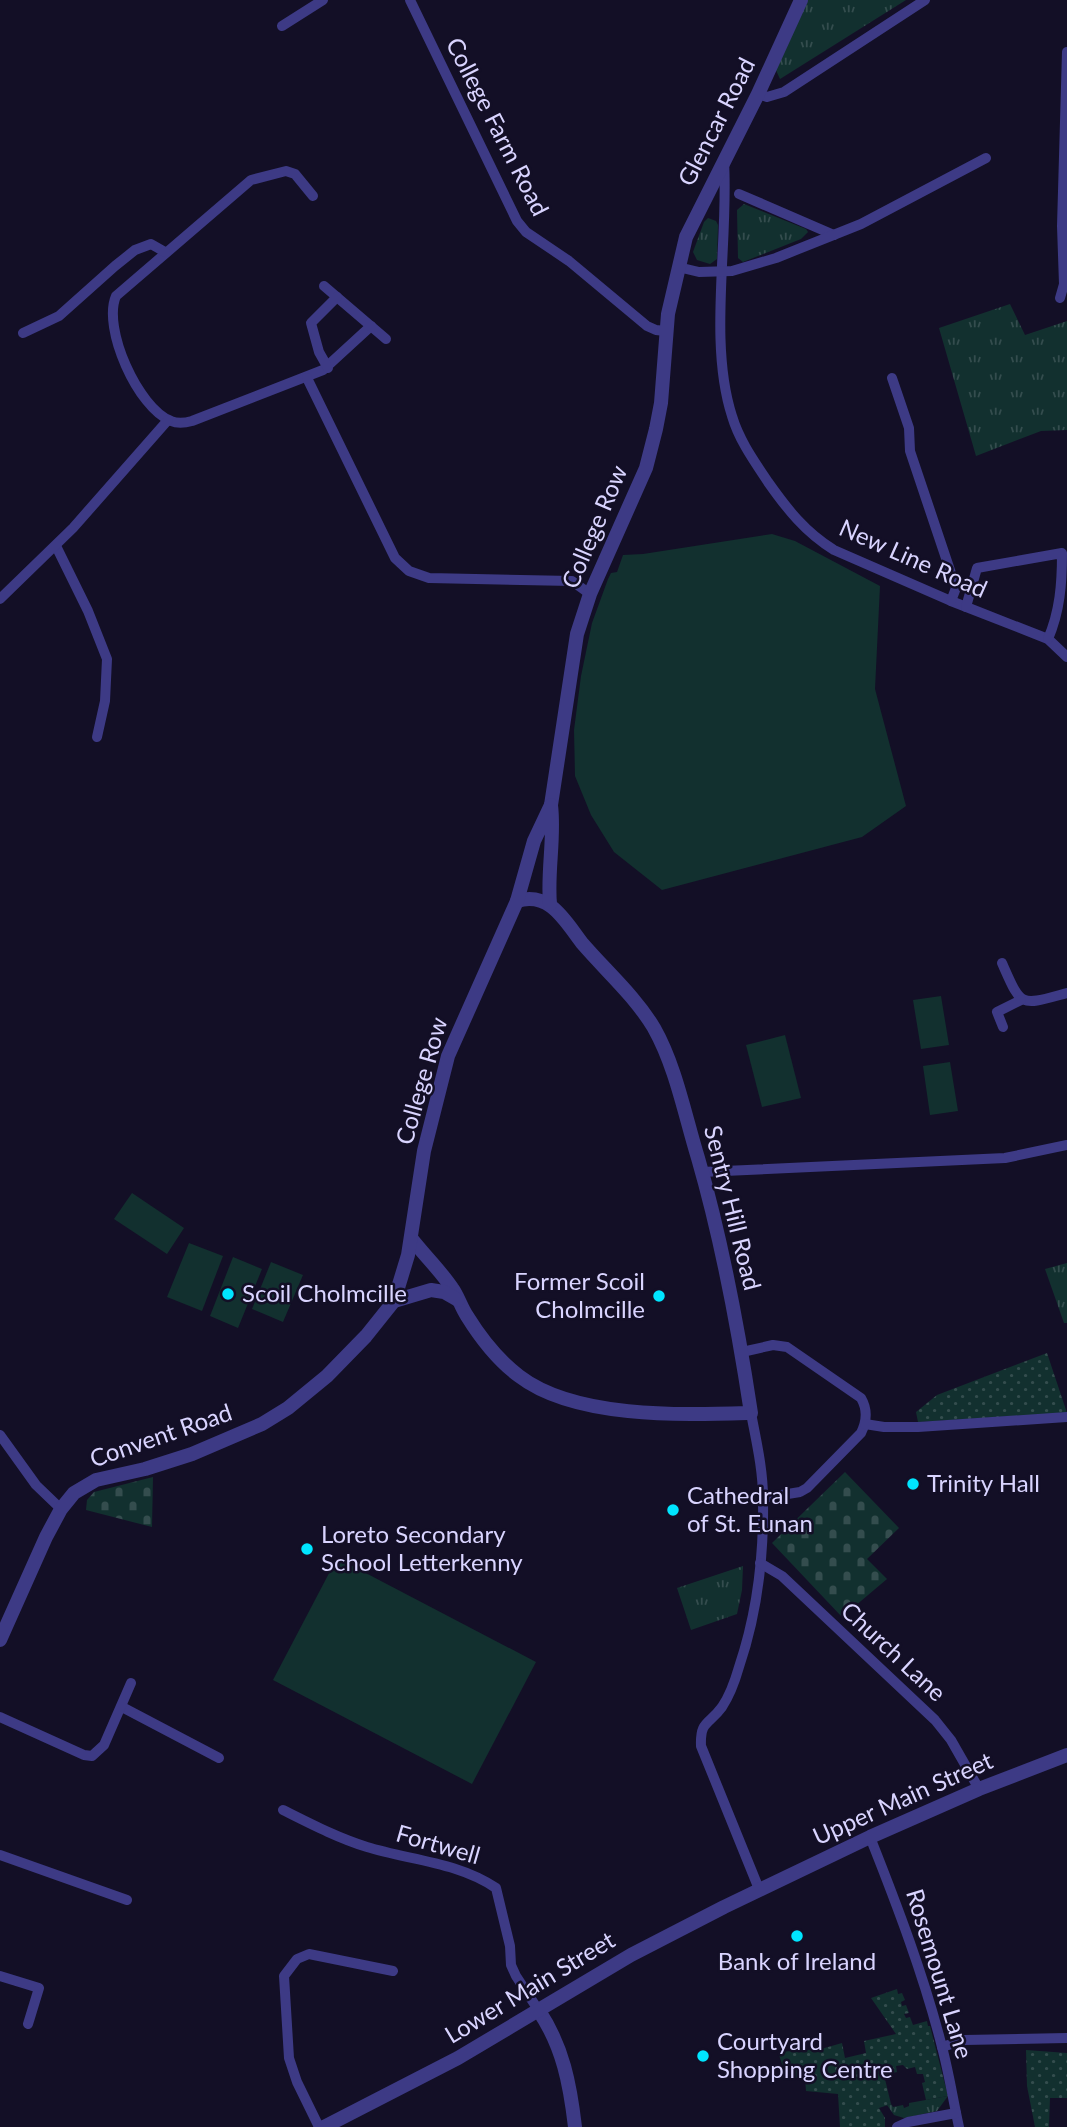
<svg xmlns="http://www.w3.org/2000/svg" width="1067" height="2127" font-family="Lato,sans-serif">
<style>
.grass{fill:url(#grass-tufts)}
.cemetery{fill:url(#cemetery-stones)}
.park{fill:#12302f}
.garden{fill:url(#garden-dots)}
.lines{fill:none;stroke-linecap:round;stroke-linejoin:round}
.minor{stroke:#3d3a85;stroke-width:10}
.tertiary{stroke:#3d3a85;stroke-width:14}
.poi-dot{fill:#00e5ff;stroke:#130f26;stroke-width:2.5}
.labels{text-anchor:middle;stroke-width:5;stroke-linejoin:round;paint-order:stroke}
.street-label{font-size:24px;fill:#d9d4ff;stroke:#130f26}
.poi-label{font-size:24px;fill:#d9d4ff;stroke:#130f26;text-anchor:start}
</style>
<defs>
<pattern id="grass-tufts" width="24" height="20" patternUnits="userSpaceOnUse" patternTransform="scale(1.75)"><rect width="24" height="20" fill="#12302f"/><path d="M3 7l-1-3M5 7V3M7 7l1-3M15 17l-1-3M17 17v-4M19 17l1-3" fill="none" stroke="#344d4e"/></pattern>
<pattern id="cemetery-stones" width="16" height="16" patternUnits="userSpaceOnUse" patternTransform="scale(1.75)"><rect width="16" height="16" fill="#12302f"/><path d="M2 7V4a2 2 0 0 1 4 0v3zM10 15v-3a2 2 0 0 1 4 0v3z" fill="#344d4e"/></pattern>
<pattern id="garden-dots" width="8" height="8" patternUnits="userSpaceOnUse" patternTransform="scale(1.75)"><rect width="8" height="8" fill="#12302f"/><path d="M2 2h.1M6 6h.1" fill="none" stroke="#344d4e" stroke-width="1.8" stroke-linecap="round"/></pattern>
</defs>
<rect width="100%" height="100%" fill="#130f26"/>
<g class="grass">
<polygon points="808,0 906,0 780,79 775,68"/>
<polygon points="744,204 806,229 808,232 801,239 743,262 738,258 737,210"/>
<polygon points="708,218 716,221 718,225 717,259 710,264 697,260 693,252 704,222"/>
<polygon points="1010,304 1025,335 1067,321 1067,430 1041,431 976,456 939,328"/>
<polygon points="1067,1263 1067,1323 1064,1323 1045,1269"/>
<polygon points="743,1566 742,1590 737,1614 691,1630 677,1588"/>
<polygon points="948,2096 937,2111 904,2118 894,2115 887,2105 891,2104 893,2107 903,2105 904,2108 909,2106 909,2103"/>
</g>
<g class="cemetery">
<polygon points="845,1472 899,1528 867,1559 887,1579 842,1617 772,1543"/>
<polygon points="153,1477 152,1527 86,1510 87,1500 94,1492"/>
</g>
<g class="park">
<polygon points="772,534 795,541 880,586 875,689 906,806 862,837 662,890 614,852 591,815 575,776 574,730 581,676 592,623 608,579 611,573 617,572 623,555 643,554"/>
<polygon points="941,996 949,1045 921,1049 913,1000"/>
<polygon points="785,1035 801,1098 762,1107 746,1045"/>
<polygon points="950,1062 958,1111 930,1115 923,1066"/>
<polygon points="132,1193 184,1228 167,1254 114,1219"/>
<polygon points="189,1243 223,1256 202,1311 167,1297"/>
<polygon points="233,1257 262,1269 238,1328 210,1316"/>
<polygon points="271,1262 303,1275 283,1322 252,1309"/>
<polygon points="337,1558 536,1662 472,1784 273,1680"/>
</g>
<g class="garden">
<polygon points="1047,1353 1067,1413 918,1422 916,1412 937,1395"/>
<polygon points="897,1989 898,1994 902,1993 905,2000 901,2002 902,2006 906,2005 909,2013 904,2014 906,2018 910,2017 913,2025 927,2021 928,2026 930,2026 948,2096 926,2100 922,2083 925,2082 923,2074 917,2074 915,2067 907,2069 903,2065 896,2066 897,2072 884,2075 891,2104 879,2108 885,2118 885,2127 840,2127 838,2094 806,2091 805,2077 793,2078 782,2064 778,2052 821,2049 842,2043 845,2058 866,2053 864,2041 896,2034 871,1998"/>
<polygon points="1026,2050 1067,2053 1067,2098 1050,2098 1049,2127 1035,2127 1027,2086"/>
</g>
<g class="lines">
<g class="minor">
<polyline points="410,0 517,221 526,232 569,261 647,326 656,330 665,331"/>
<polyline points="282,26 323,0"/>
<polyline points="758,94 767,97 784,92 925,0"/>
<path d="M 724,162 C 729,240 708,342 732,416 C 739,440 754,461 768,482 C 787,509 805,532 834,550 L 951,601 L 1048,639 L 1067,657"/>
<polyline points="739,194 834,235"/>
<path d="M 313,196 L 295,174 L 286,171 L 251,180 L 116,296 C 102,328 138,408 171,421 C 178,424 185,423 192,421 L 323,370 L 371,326"/>
<polyline points="678,267 699,272 732,271 776,258 861,224 986,158"/>
<polyline points="324,286 386,339"/>
<polyline points="1060,298 1064,284 1062,226 1067,52"/>
<polyline points="23,333 59,316 115,266 135,250 151,244 165,252"/>
<polyline points="328,368 319,352 311,323 337,297"/>
<polyline points="307,378 395,558 409,571 429,578 572,581 590,594"/>
<polyline points="892,378 909,428 910,451 956,588 951,601"/>
<polyline points="56,546 88,611 107,659 105,701 97,737"/>
<polyline points="0,599 73,528 168,420"/>
<path d="M 966,607 L 977,568 L 1062,553 C 1062,584 1060,611 1048,639"/>
<path d="M 1002,963 C 1022,1008 1019,1006 1067,993"/>
<polyline points="1003,1027 997,1012 1021,1000"/>
<polyline points="702,1172 1005,1158 1067,1145"/>
<path d="M 742,1352 L 773,1345 L 787,1347 L 861,1398 C 868,1410 867,1421 861,1433 L 807,1488 L 800,1492 L 763,1498"/>
<path d="M 751,1413 C 756,1440 763,1469 763,1498 C 764,1554 757,1614 739,1667 C 735,1681 730,1695 722,1707 C 709,1725 700,1720 701,1746 L 759,1889"/>
<polyline points="865,1424 884,1427 918,1427 1067,1417"/>
<polyline points="0,1435 36,1485 61,1509"/>
<polyline points="760,1563 782,1576 935,1720 951,1740 979,1789"/>
<polyline points="122,1707 219,1758"/>
<polyline points="0,1717 84,1755 92,1756 104,1745 131,1683"/>
<path d="M 283,1810 C 311,1824 338,1838 367,1847 C 409,1860 458,1862 496,1888 L 510,1946 L 511,1965 L 516,1976 L 539,2011"/>
<path d="M 870,1837 C 897,1905 924,1976 942,2047 C 949,2073 953,2100 959,2127"/>
<polyline points="0,1855 127,1900"/>
<polyline points="0,1976 39,1988 28,2024"/>
<polyline points="942,2047 964,2040 1067,2038"/>
<polyline points="319,2127 297,2082 289,2058 284,1976 297,1959 309,1954 393,1971"/>
<polyline points="897,2127 908,2122 956,2113"/>
</g>
<g class="tertiary">
<polyline points="551,805 577,634 590,594 646,468 656,429 661,403 668,314 686,237 758,94 801,0"/>
<path d="M 411,1238 C 424,1255 440,1270 452,1288 C 458,1296 461,1307 467,1316 C 480,1337 499,1361 519,1376 C 575,1419 683,1415 751,1413 C 738,1327 722,1241 698,1158 C 685,1116 676,1067 654,1028 C 635,996 606,971 582,943 C 565,921 550,891 517,901"/>
<path d="M 394,1301 L 408,1255 L 424,1151 L 448,1056 L 517,901 L 534,841 L 551,805 C 555,838 547,871 550,904"/>
<polyline points="0,1640 46,1537 61,1509 74,1493 96,1480 145,1469 192,1454 262,1424 288,1408 327,1376 366,1336 394,1301 431,1290 444,1292 458,1300"/>
<path d="M 539,2011 C 563,2047 570,2084 575,2127"/>
<polyline points="324,2127 458,2058 631,1955 724,1907 870,1837 979,1789 1067,1755"/>
</g>
</g>
<g class="poi-dot">
<circle cx="228" cy="1294" r="7"/>
<circle cx="659" cy="1296" r="7"/>
<circle cx="913" cy="1484" r="7"/>
<circle cx="673" cy="1510" r="7"/>
<circle cx="307" cy="1549" r="7"/>
<circle cx="797" cy="1936" r="7"/>
<circle cx="703" cy="2056" r="7"/>
</g>
<g class="labels">
<g class="street-label">
<text transform="translate(717 122) rotate(-63)" y="8">Glencar Road</text>
<text transform="translate(497 127) rotate(63)" y="8">College Farm Road</text>
<text transform="translate(595 527) rotate(-67)" y="8">College Row</text>
<text transform="translate(913 559) rotate(24)" y="8">New Line Road</text>
<text transform="translate(422 1081) rotate(-74)" y="8">College Row</text>
<text transform="translate(732 1208) rotate(76)" y="8">Sentry Hill Road</text>
<text transform="translate(161 1436) rotate(-19)" y="8">Convent Road</text>
<text transform="translate(893 1652) rotate(43)" y="8">Church Lane</text>
<text transform="translate(903 1799) rotate(-24)" y="8">Upper Main Street</text>
<text transform="translate(438 1845) rotate(16)" y="8">Fortwell</text>
<text transform="translate(939 1974) rotate(73)" y="8">Rosemount Lane</text>
<text transform="translate(530 1988) rotate(-31)" y="8">Lower Main Street</text>
</g>
<g class="poi-label">
<text x="645" y="1290" text-anchor="end">Former Scoil<tspan x="645" dy="28">Cholmcille</tspan></text>
<text x="242" y="1302">Scoil Cholmcille</text>
<text x="927" y="1492">Trinity Hall</text>
<text x="687" y="1504">Cathedral<tspan x="687" dy="28">of St. Eunan</tspan></text>
<text x="321" y="1543">Loreto Secondary<tspan x="321" dy="28">School Letterkenny</tspan></text>
<text x="797" y="1970" text-anchor="middle">Bank of Ireland</text>
<text x="717" y="2050">Courtyard<tspan x="717" dy="28">Shopping Centre</tspan></text>
</g>
</g>
</svg>
